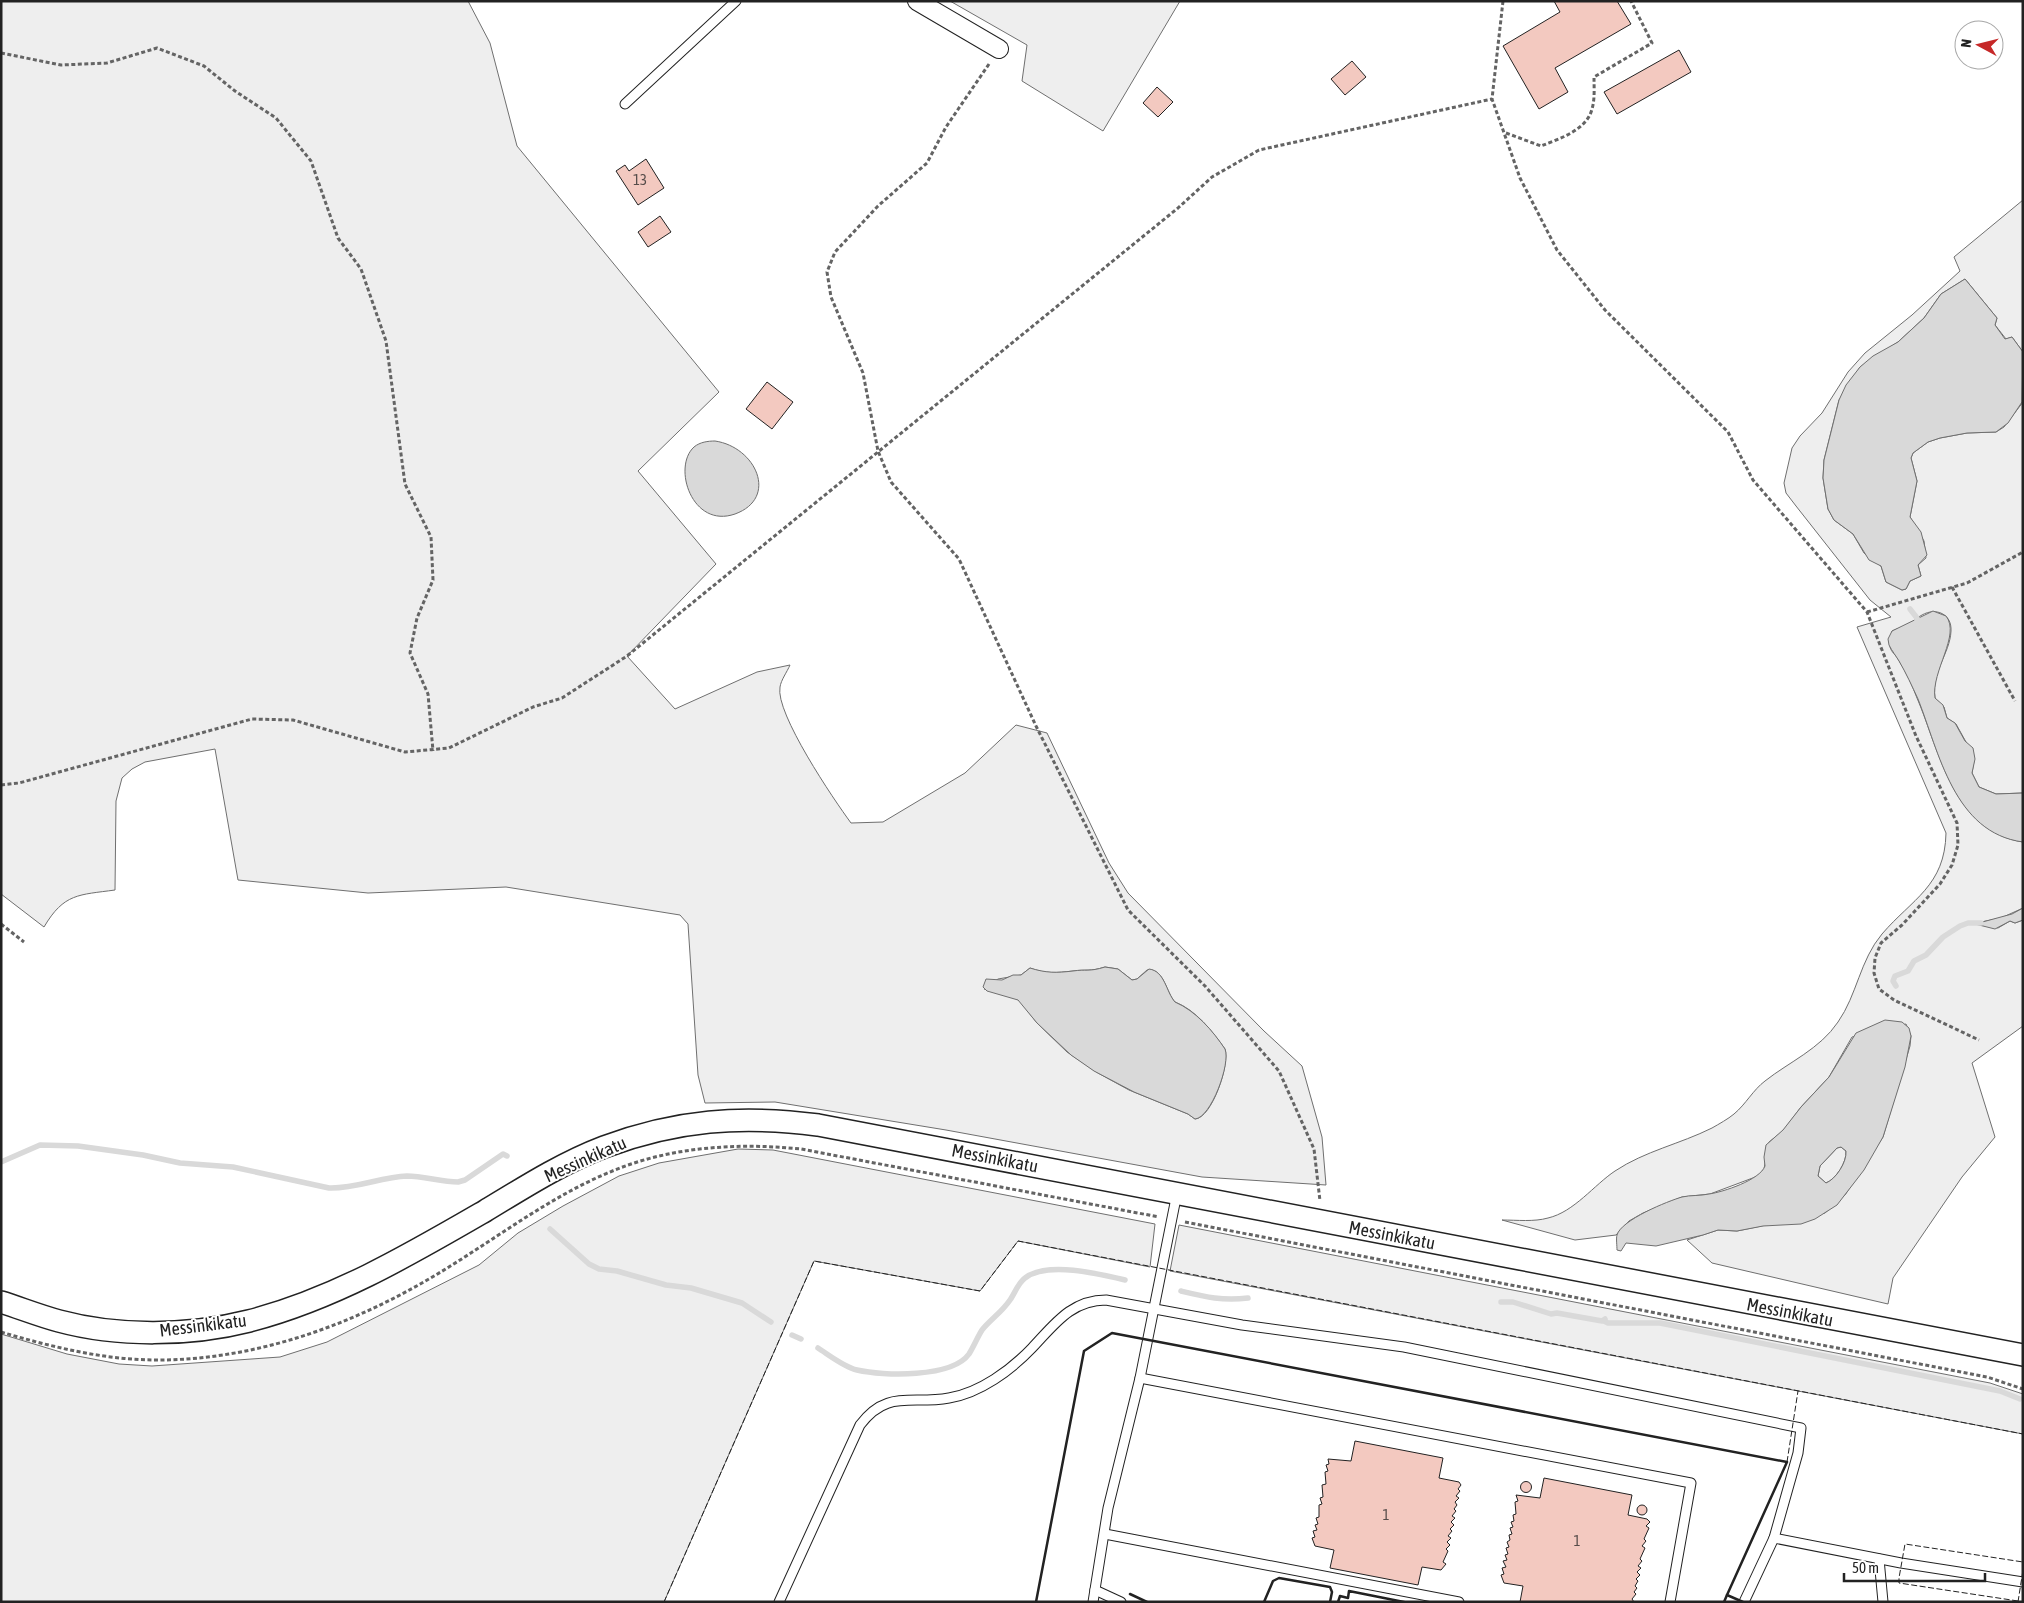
<svg xmlns="http://www.w3.org/2000/svg" width="2024" height="1603" font-family="'Asap Condensed',sans-serif">
<rect width="100%" height="100%" fill="#fff"/>
<!-- green -->
<g fill="#eee" stroke="#6f6f6f" fill-rule="evenodd">
<path d="M1 1H468L490 43 517 146 719 392 638 471 716 564 627 656 675 709 757 672 790 665C787 672 781 680 780 687 775 713 834 800 851 823L883 822 965 773 1016 725 1047 733 1109 863 1128 893 1264 1031 1302 1066 1322 1137 1326 1185 1202 1177 946 1130 775 1102 705 1103 698 1075 688 924 680 915 506 887 368 893 238 880 215 749 145 762 132 769 122 778 116 801 115 890C79 895 64 893 44 927L1 894ZM1105 967 1118 969 1132 980 1137 979 1147 970C1164 967 1166 993 1175 1002 1196 1010 1212 1031 1225 1049 1230 1064 1212 1118 1195 1119L1188 1114 1129 1090 1098 1073 1067 1052 1037 1023 1020 1001 1014 997 984 989 998 979 1021 975 1030 968C1046 974 1056 973 1073 971 1087 969 1089 972 1105 967Z"/>
<path d="M950 1H1180L1103 131 1022 81 1027 45Z"/>
<path d="M2023 200V352L2012 337 2006 339 1995 325 1997 318 1965 279 1941 294 1924 318 1898 342 1860 367 1839 400 1824 460 1823 478 1828 509 1834 520 1853 534 1864 553 1881 566 1886 582 1902 590 1906 589 1910 581 1921 576 1918 565 1926 558 1924 541 1910 517 1917 481 1911 458 1913 453 1928 442 1940 438 1967 433 1996 432 2004 427 2023 402V793L1996 794 1979 787 1972 773 1974 761 1966 742 1956 724 1947 718 1944 707 1935 698C1931 671 1950 654 1951 631 1952 614 1936 607 1922 615 1917 617 1914 622 1910 624 1904 628 1897 628 1892 631 1891 636 1890 642 1890 647 1891 652 1896 655 1898 659 1906 671 1912 685 1917 698 1940 752 1953 831 2023 842V908L2001 918 1976 923 1998 928 2010 921 2015 923 2023 920V1026L1972 1063 1995 1137 1962 1177 1893 1278 1888 1304 1712 1263 1687 1240 1718 1230 1737 1231 1825 1213 1845 1195 1883 1137 1910 1046 1911 1036 1906 1024 1852 1037 1829 1077 1801 1107 1783 1131 1769 1142 1764 1169 1758 1176 1710 1194 1682 1197 1643 1213 1629 1221 1616 1235 1575 1240 1502 1220C1517 1220 1534 1222 1548 1218 1574 1212 1594 1185 1615 1171 1645 1151 1680 1144 1712 1128 1719 1124 1728 1119 1734 1114 1746 1104 1753 1090 1765 1081 1789 1062 1820 1049 1838 1022 1857 995 1860 960 1882 934 1912 899 1945 886 1946 833L1857 627 1891 617 1870 600 1796 506 1786 493 1784 483 1792 448 1800 436 1822 413 1848 372 1865 353 1912 315 1960 271 1954 257Z"/>
<path d="M1841 1147 1846 1151C1847 1162 1836 1179 1826 1183L1818 1176 1820 1166 1837 1148Z"/>
<path d="M738 1149 773 1150 1155 1224 1150 1267 1018 1241 980 1291 814 1261 664 1602H1V1334L67 1354 119 1364 152 1366 280 1357 327 1342 479 1265 518 1233 563 1206 619 1176 659 1163Z"/>
<path d="M1179 1225 1990 1383 2023 1394V1434L1170 1271Z"/>
</g>
<!-- water -->
<g fill="#d9d9d9" stroke="#6f6f6f" fill-rule="evenodd">
<path d="M1965 279 1997 318 1995 325 2005 339 2012 337 2023 352 2022 402 2008 423 1996 432 1967 433 1940 438 1928 442 1913 453 1911 458 1917 481 1910 517 1921 532 1927 555 1918 565 1921 576 1910 581 1906 589 1902 590 1886 582 1881 566 1869 560 1853 534 1834 520 1828 509 1823 478 1824 460 1839 400 1846 385 1860 367 1873 356 1898 342 1924 318 1941 294Z"/>
<path d="M715 441C756 447 779 498 735 514 692 529 672 467 694 447 700 442 708 441 715 441Z"/>
<path d="M1933 611 1946 616C1961 635 1931 671 1935 698L1943 705 1947 718 1955 723 1965 741 1973 748 1975 759 1972 773 1979 787 1996 794 2023 793V842C1954 833 1939 752 1918 699 1912 686 1906 673 1899 661 1896 656 1892 651 1889 645L1888 639 1892 631Z"/>
<path d="M2023 908V920L2015 923 2010 921 1995 929 1975 924 2012 914Z"/>
<path d="M1105 967 1118 969 1132 980 1137 979 1149 969C1165 971 1166 992 1175 1002 1196 1011 1213 1031 1225 1049 1231 1063 1211 1118 1195 1119L1188 1114 1134 1092 1094 1071 1071 1055 1037 1023 1018 1000 987 991 983 987 986 979 1002 980 1013 975H1021L1030 968C1046 973 1056 973 1073 971 1086 969 1089 972 1105 967Z"/>
<path d="M1885 1020 1902 1022 1909 1028 1911 1036 1905 1067 1883 1137 1864 1170 1837 1205 1815 1219 1801 1224 1763 1226 1737 1231 1718 1230 1703 1235 1656 1246 1626 1243 1621 1251 1617 1250C1617 1246 1616 1238 1617 1235 1621 1220 1668 1201 1682 1197 1690 1195 1700 1196 1709 1194 1723 1192 1760 1180 1765 1166L1764 1157 1766 1145 1783 1130 1801 1107 1829 1077 1856 1033ZM1841 1147 1846 1151C1847 1162 1836 1179 1826 1183L1818 1176 1820 1166 1837 1148Z"/>
</g>
<g fill="none" stroke-linecap="round" stroke-linejoin="round">
<!-- stream -->
<g stroke="#d9d9d9" stroke-width="5.5">
<path d="M1910 609 1917 618V624"/>
<path d="M1896 986 1893 981 1895 976 1908 971 1914 961 1926 955 1943 937 1960 926 1968 923H1981"/>
<path d="M1 1162 40 1145 78 1146 143 1155 180 1163 233 1167 329 1188C355 1189 381 1177 407 1176 424 1176 441 1182 458 1182L465 1180 503 1154 507 1156"/>
<path d="M550 1229 589 1264 599 1269 617 1271 666 1285 691 1288 742 1303 771 1322"/>
<path d="M1181 1291C1206 1297 1222 1301 1248 1298"/>
<path d="M1501 1302H1513L1551 1314 1557 1313 1602 1321 1605 1319"/>
<path d="M1604 1321 1608 1323H1660L2000 1391 2020 1399"/>
<path d="M792 1335 801 1339"/>
<path d="M818 1348C829 1355 844 1367 857 1370 883 1376 952 1378 969 1354 974 1346 977 1338 982 1330 991 1319 1002 1312 1010 1300 1015 1293 1018 1283 1025 1278 1047 1261 1100 1274 1125 1280"/>
</g>
</g>
<!-- building -->
<g fill="#f3c9c0" stroke="#222">
<path d="M1554 1H1617L1631 24 1555 68 1568 92 1539 109 1503 46 1560 12Z"/>
<path d="M1679 50 1691 72 1617 114 1604 92Z"/>
<path d="M1352 61 1366 77 1345 95 1331 79Z"/>
<path d="M1157 87 1173 102 1158 117 1143 103Z"/>
<path d="M646 159 664 188 638 205 616 171 625 165 629 171Z"/>
<path d="M660 216 671 232 648 247 638 232Z"/>
<path d="M767 382 793 402 772 429 746 409Z"/>
<path d="M1355 1441 1443 1458 1439 1478 1459 1482 1461 1485 1458 1489 1460 1491 1456 1496 1459 1498 1455 1502 1457 1505 1454 1509 1456 1511 1452 1516 1455 1518 1451 1522 1454 1525 1450 1529 1452 1531 1448 1536 1451 1538 1447 1542 1450 1545 1446 1549 1448 1551 1443 1562 1446 1564 1441 1570 1422 1567 1418 1585 1330 1568 1334 1550 1315 1546 1312 1538 1315 1537 1313 1531 1317 1530 1315 1525 1318 1524 1316 1518 1319 1517V1505L1322 1504 1320 1498 1323 1497 1322 1485 1326 1484 1325 1472 1328 1471 1326 1465 1329 1464 1328 1459 1351 1461Z"/>
<path d="M1544 1478 1632 1495 1628 1515 1647 1519 1650 1522 1646 1526 1649 1528 1644 1539 1646 1541 1642 1546 1645 1548 1640 1559 1642 1561 1638 1566 1641 1568 1637 1572 1640 1575 1636 1579 1638 1581 1635 1586 1637 1588 1634 1592 1636 1594 1632 1599 1634 1602H1520L1523 1586 1504 1583 1501 1575 1504 1574 1502 1568 1506 1567 1503 1561 1507 1560 1505 1555 1508 1554 1506 1548 1509 1547 1507 1542 1510 1540 1509 1535 1512 1534 1510 1528 1513 1527 1511 1522 1514 1521 1513 1515 1516 1514 1515 1502 1518 1501 1516 1495 1540 1498Z"/>
<circle cx="1526" cy="1487" r="5.5"/>
<circle cx="1642" cy="1510" r="5"/>
</g>
<g fill="none" stroke-linecap="round" stroke-linejoin="round">
<defs>
<g id="service">
<path d="M625 104 736 1"/>
<path d="M1140 1378 1691 1483 1670 1602"/>
<path d="M1105 1534 1459 1602"/>
<path d="M1879 1559 1883 1602"/>
<path d="M1095 1590 1121 1602"/>
<path d="M779 1602 860 1425C887 1389 911 1405 949 1398 980 1393 1011 1370 1032 1348 1054 1325 1071 1300 1106 1300L1242 1325 1404 1347 1801 1428 1798 1453 1774 1538"/>
<path d="M1093 1602 1108 1508 1140 1378 1177 1193"/>
<path d="M1744 1602 1774 1538 1901 1563 2023 1582"/>
</g>
<path id="minor" d="M917 1 999 49"/>
<path id="tertiary" d="M1 1302C20 1308 40 1316 59 1321 118 1337 190 1336 249 1321 334 1299 409 1255 485 1211 523 1188 562 1163 604 1147 676 1120 741 1115 818 1125L2023 1355"/>
</defs>
<!-- service casing -->
<use href="#service" stroke="#222" stroke-width="11"/>
<!-- minor casing -->
<use href="#minor" stroke="#222" stroke-width="20"/>
<!-- tertiary casing -->
<use href="#tertiary" stroke="#222" stroke-width="24"/>
<!-- path -->
<g stroke="#646464" stroke-width="3" stroke-dasharray="4 2.5" stroke-linecap="butt">
<path d="M1503 1 1492 99 1520 178 1557 250 1605 310 1728 432 1753 480 1867 612 1916 736 1957 823 1958 845 1952 865 1940 884 1902 925 1881 943 1875 958 1874 973 1879 989 1894 1000 1979 1040"/>
<path d="M1 53 61 65 107 63 157 48 204 66 235 91 276 118 311 161 338 238 361 269 386 341 405 484 431 537 433 580 417 618 410 653 428 694 433 751"/>
<path d="M989 64 946 127 927 163 878 206 835 252 827 272 831 297 863 373 878 451 891 482 959 559 1036 726 1128 910 1205 986 1279 1071 1314 1149 1320 1201"/>
<path d="M1506 133 1541 146C1559 139 1587 130 1592 109 1595 99 1594 87 1594 77L1652 43 1631 1"/>
<path d="M1952 587 2015 701"/>
<path d="M1867 612 1967 583 2023 552"/>
<path d="M1 785 19 783 252 719 293 720 405 752 449 748 533 707 562 698 627 656 1178 208 1212 177 1259 150 1492 99"/>
<path d="M1 924 24 942"/>
<path d="M1185 1222 1987 1377 2023 1389"/>
<path d="M1 1332C52 1347 104 1360 157 1360 247 1360 335 1331 413 1288 483 1250 546 1196 620 1168 677 1146 742 1143 801 1149L1159 1217"/>
</g>
<!-- service -->
<use href="#service" stroke="#fff" stroke-width="9"/>
<!-- minor -->
<use href="#minor" stroke="#fff" stroke-width="18"/>
<!-- tertiary -->
<use href="#tertiary" stroke="#fff" stroke-width="21"/>
<!-- fence -->
<g stroke="#222" stroke-width="1" stroke-dasharray="6 2.5" stroke-linecap="butt">
<path d="M1787 1462 1798 1391"/>
<path d="M2018 1601 1899 1583V1578L1905 1544 2023 1562"/>
<path d="M664 1602 814 1261 980 1291 1018 1241 2023 1434"/>
<path d="M2018 1602 2023 1570"/>
</g>
<!-- wall -->
<g stroke="#222" stroke-width="2.5">
<path d="M1130 1594 1147 1602"/>
<path d="M1036 1602 1084 1351 1112 1333 1787 1462 1727 1595 1743 1602"/>
<path d="M1264 1602 1273 1581 1279 1578 1330 1587 1332 1592 1330 1602"/>
<path d="M1338 1602 1340 1596 1348 1598 1349 1591 1404 1602"/>
<path d="M1724 1602 1727 1595"/>
</g>
</g>
<g text-anchor="middle" dominant-baseline="central" stroke-width="4" stroke-linejoin="round" paint-order="stroke">
<!-- number labels -->
<g font-size="15" fill="#564c4a">
<text x="640" y="179">13</text>
<text x="1386" y="1514">1</text>
<text x="1577" y="1540">1</text>
</g>
<!-- street labels -->
<g font-size="18" fill="#222" stroke="#fff">
<text transform="translate(995 1158) rotate(11)">Messinkikatu</text>
<text transform="translate(585 1159) rotate(-24)">Messinkikatu</text>
<text transform="translate(1392 1235) rotate(11)">Messinkikatu</text>
<text transform="translate(1790 1312) rotate(11)">Messinkikatu</text>
<text transform="translate(203 1325) rotate(-7)">Messinkikatu</text>
</g>
</g>
<!-- border -->
<rect width="2024" height="1603" fill="none" stroke="#222222" stroke-width="5"/>
<!-- north arrow -->
<g transform="translate(1979 45) rotate(277)"><circle r="24" fill="#ffffff" stroke="#a7a7a7"/>
<path d="M0-4L9 19L0 12L-9 19Z" fill="#c62828"/>
<text y="-8" font-size="14" font-weight="bold" text-anchor="middle" fill="#222222">N</text>
</g>
<!-- scale -->
<path d="M1844 1573v8h141v-8" fill="none" stroke="#222222" stroke-width="2.5"/>
<text x="1852" y="1573" font-size="15" fill="#222222" stroke="#ffffff" stroke-width="4" paint-order="stroke">50 m</text>
</svg>
